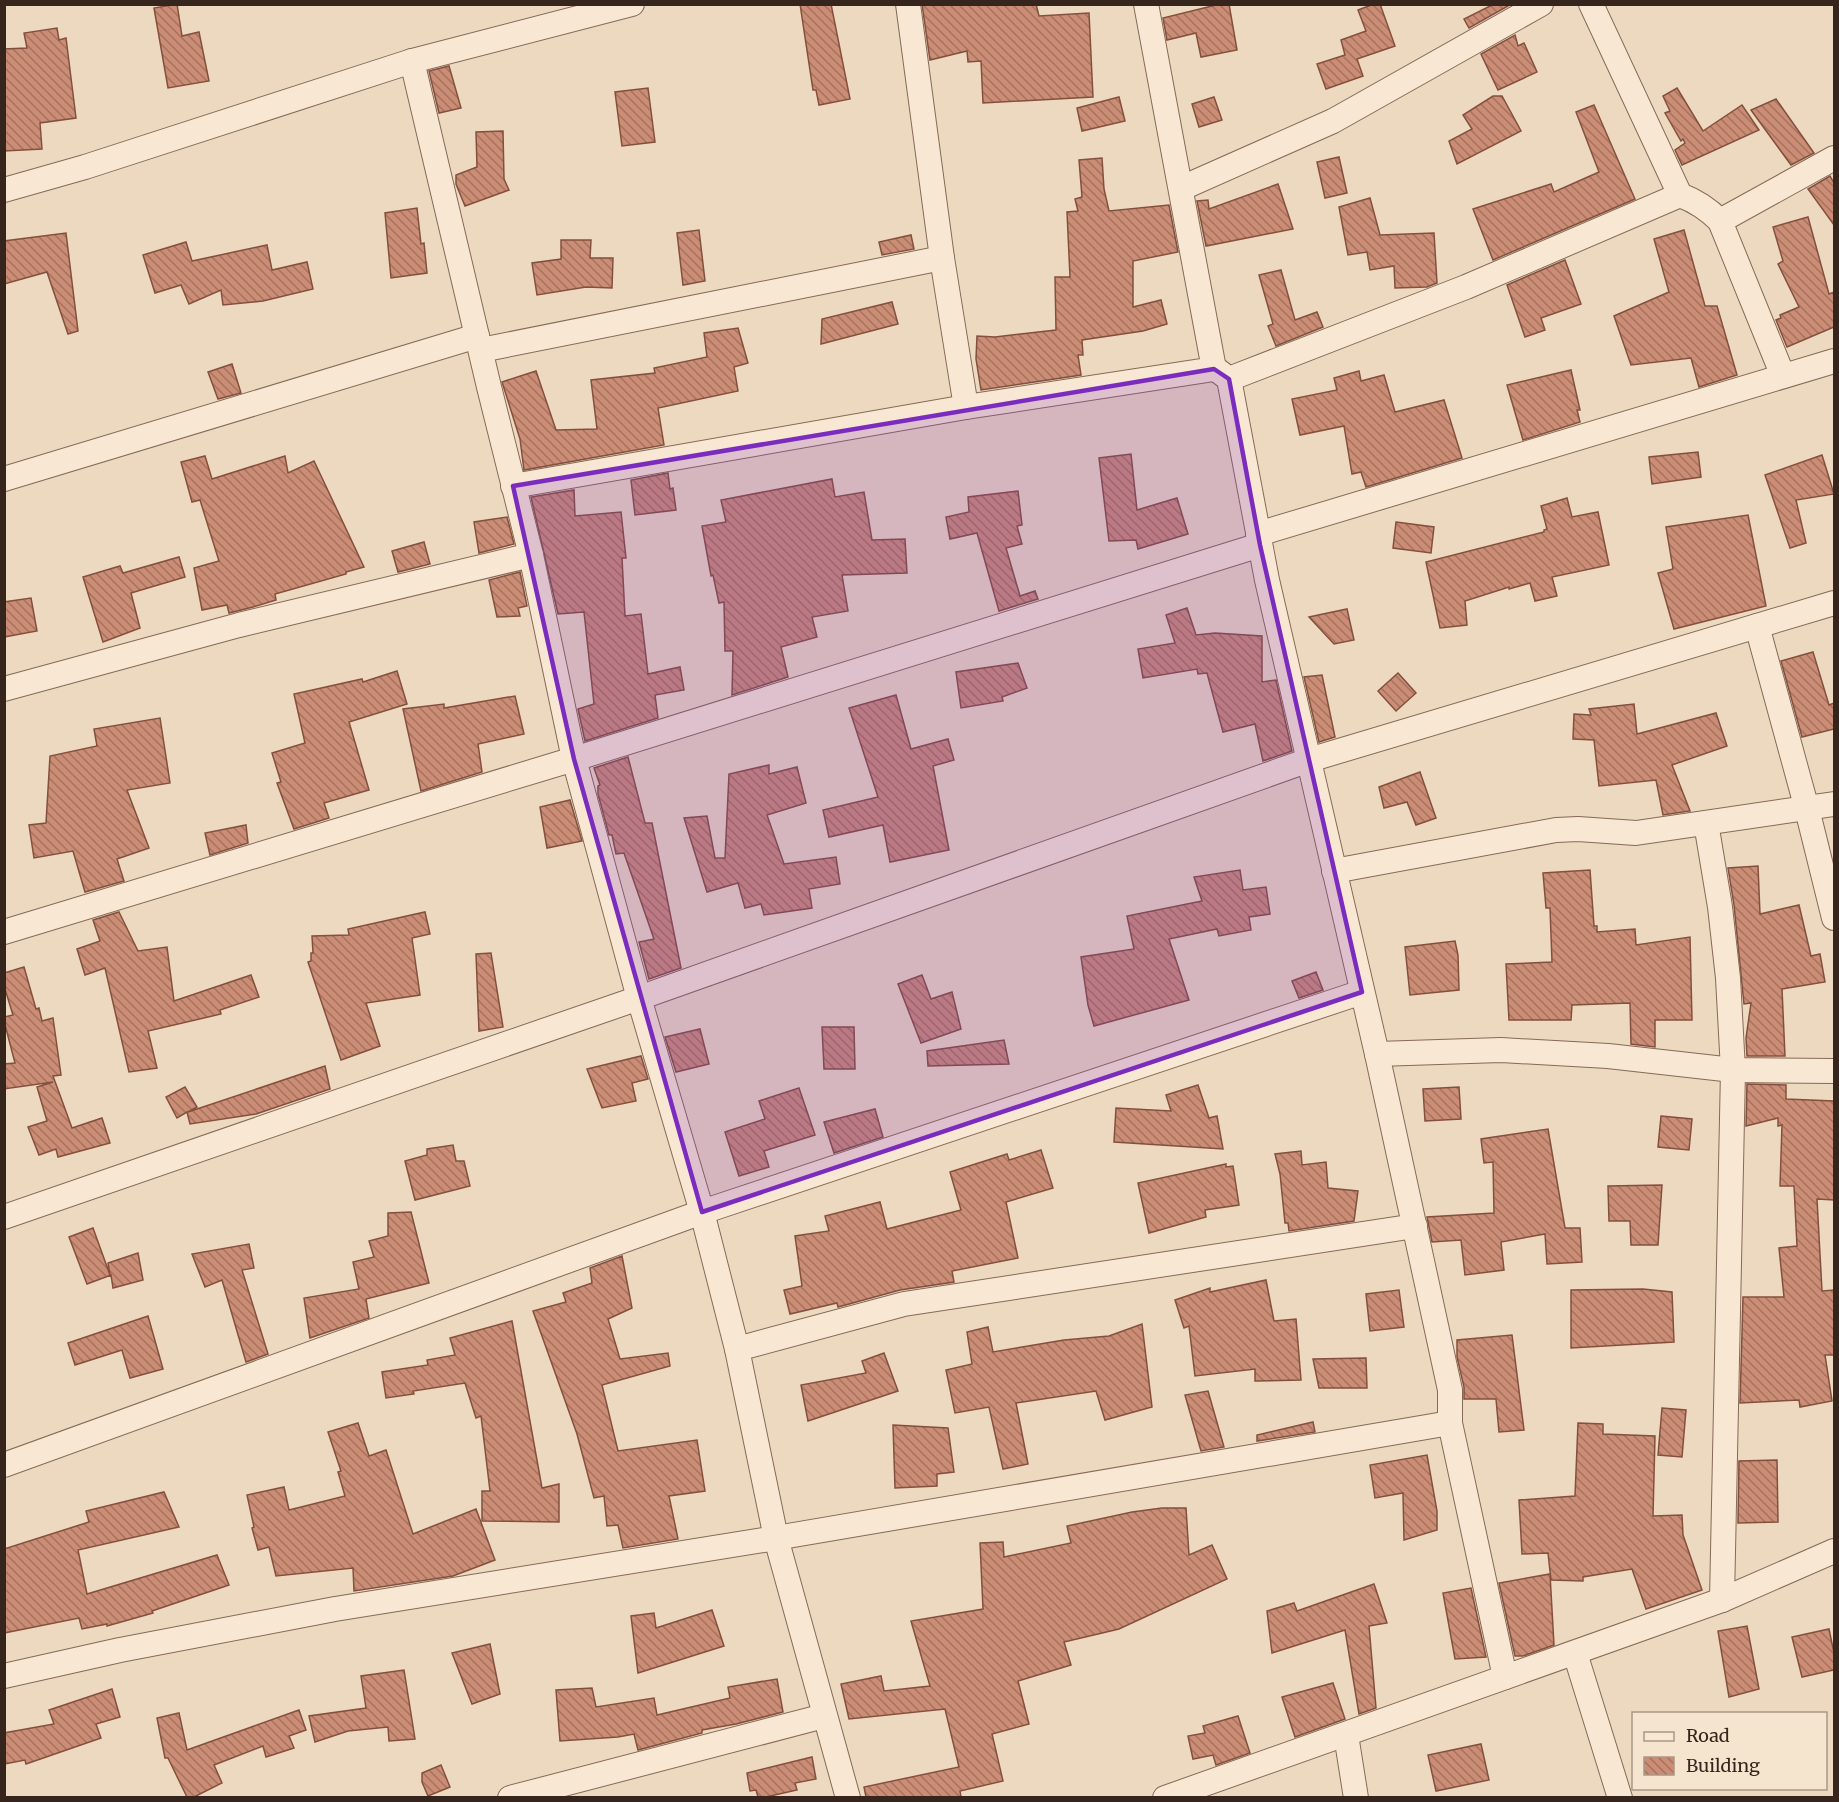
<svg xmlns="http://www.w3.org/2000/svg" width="1839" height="1802" font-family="Merriweather,serif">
<defs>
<pattern id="building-back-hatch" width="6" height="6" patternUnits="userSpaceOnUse" patternTransform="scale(1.5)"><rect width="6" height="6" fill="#cb8d75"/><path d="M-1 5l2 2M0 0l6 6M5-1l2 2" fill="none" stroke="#a6735f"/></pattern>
</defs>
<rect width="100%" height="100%" fill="#edd9bf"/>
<!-- building -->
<g fill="url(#building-back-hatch)" stroke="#84503e" stroke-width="1.5">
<path d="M177 4 182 36 199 32 209 81 168 88 154 8Z"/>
<path d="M800 4H831L850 99 819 105 816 90H813Z"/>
<path d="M922 4H1036L1039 16 1089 13 1093 97 983 103 981 61 968 62 967 51 930 60Z"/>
<path d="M1220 4H1229L1237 50 1201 57 1196 33 1167 40 1163 18Z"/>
<path d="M1374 4H1380L1395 46 1357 59 1363 76 1326 89 1317 64 1345 55 1341 40 1366 31 1358 10Z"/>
<path d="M1494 4H1507L1508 6 1469 28 1464 19Z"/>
<path d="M57 28 59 40 66 38 76 118 40 123 42 149 4 151V49L27 48 24 33Z"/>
<path d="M1515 35 1518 46 1524 43 1537 72 1498 90 1481 54Z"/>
<path d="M449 66 461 108 439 113 429 71Z"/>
<path d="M648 88 655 142 622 146 615 92Z"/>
<path d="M1677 88 1703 131 1742 105 1759 130 1682 165 1675 150 1685 143 1683 139 1681 141 1665 113 1670 111 1663 96Z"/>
<path d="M1493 96H1502L1521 131 1457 164 1449 141 1472 129 1463 115Z"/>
<path d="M1119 97 1125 121 1082 131 1077 108Z"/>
<path d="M1214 97 1222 120 1199 127 1192 104Z"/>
<path d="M1776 99 1814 153 1791 165 1751 110Z"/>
<path d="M1594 105 1635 199 1493 260 1473 209 1551 184 1554 192 1599 172 1576 112Z"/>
<path d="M503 131 504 179 509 190 465 206 456 184V175L477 167 476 132Z"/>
<path d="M1339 157 1347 193 1325 198 1317 162Z"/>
<path d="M1102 158 1104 189 1109 211 1169 205 1178 252 1133 261V307L1161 300 1167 324 1143 331 1082 340 1083 355H1078L1081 375 981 390 976 359 977 336 995 337 1056 330 1055 277H1070L1067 212 1078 211 1075 199 1082 197 1079 160Z"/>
<path d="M1830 176 1834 183V225L1808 189Z"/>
<path d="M1278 184 1293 229 1206 246 1197 201 1208 200 1209 209Z"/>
<path d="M1370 198 1380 235 1434 233 1437 283 1427 287 1395 288 1394 266 1370 270 1367 252 1348 255 1339 207Z"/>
<path d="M417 208 421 244 424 243 427 273 391 278 385 213Z"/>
<path d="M1808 217 1829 294 1834 292V327L1787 347 1776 320 1781 318 1780 315 1799 307 1778 264 1783 261 1773 227Z"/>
<path d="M699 230 705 281 683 285 677 233Z"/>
<path d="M1684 230 1705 306H1717L1737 375 1699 387 1691 358 1631 365 1614 316 1669 292 1654 239Z"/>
<path d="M66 233 78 331 68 334 47 272 4 284V241Z"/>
<path d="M911 235 914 249 882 255 879 242Z"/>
<path d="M561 240H591L590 258H613L612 288 586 287 537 295 532 263 561 259Z"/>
<path d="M186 242 192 261 267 245 272 270 307 262 313 289 263 301 223 305 221 290 189 304 181 285 155 293 143 255Z"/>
<path d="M1565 260 1581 304 1541 318 1545 330 1525 337 1507 285Z"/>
<path d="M1281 270 1295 320 1317 312 1323 327 1276 346 1268 326 1273 324 1259 275Z"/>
<path d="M892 302 898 324 821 344 822 319Z"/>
<path d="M738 328 748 363 734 367 738 391 658 408 664 445 524 470 520 439 502 382 536 371 556 430 597 429 591 380 655 373 654 368 707 357 704 333Z"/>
<path d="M232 364 241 393 218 399 208 372Z"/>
<path d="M1571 370 1580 410H1577L1580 422 1523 440 1507 385Z"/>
<path d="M1359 371 1361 381 1384 375 1395 412 1444 400 1462 458 1366 487 1361 472 1352 474 1344 426 1300 435 1292 399 1337 390 1334 378Z"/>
<path d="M1698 452 1701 477 1652 484 1649 457Z"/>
<path d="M1131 454 1137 510 1177 498 1188 534 1138 549 1136 540 1109 541 1099 458Z"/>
<path d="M1822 455 1834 494 1796 500 1806 543 1790 548 1765 475Z"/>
<path d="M205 456 212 479 285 456 288 473 314 461 364 567 346 572V574L275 594 276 600 253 607 229 613 227 605 202 610 194 568 219 561 200 500 192 502 181 462Z"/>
<path d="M668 473 670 489 673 488 676 510 635 515 631 480Z"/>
<path d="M832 479 835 497 864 492 872 540 905 539 907 573 842 575 848 611 812 617 817 637 781 647 788 677 732 695 733 651H725L724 602 719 603 713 575 711 576 702 526 726 522 721 500Z"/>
<path d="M574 490 575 516 621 512 626 558H622L625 616 641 614 648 674 680 667 684 690 655 695 658 718 585 741 578 709 594 704 584 612 558 614 531 497Z"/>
<path d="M1018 491 1022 525 1017 526 1022 544 1006 548 1020 596 1035 591 1038 599 999 611 977 533 950 539 946 517 969 512 968 497Z"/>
<path d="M1567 498 1572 517 1598 512 1609 565 1552 577 1557 596 1535 601 1530 583 1509 589V587L1465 601 1467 625 1440 628 1426 562 1544 532V530L1547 529 1541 506Z"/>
<path d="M1748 515 1766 606 1674 629 1658 573 1673 569 1666 527Z"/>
<path d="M507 517 514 544 479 553 474 522Z"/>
<path d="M1396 522 1434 527 1431 553 1393 548Z"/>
<path d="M424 542 430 564 398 572 392 551Z"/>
<path d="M179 557 185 577 131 593 140 628 103 642 83 577 120 566 123 573Z"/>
<path d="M520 572 527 606 518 608 520 616 497 617 489 580Z"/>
<path d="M31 598 37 631 4 637V602Z"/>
<path d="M1187 608 1196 635 1215 633 1262 636V682L1276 680 1292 751 1263 761 1255 724 1223 732 1207 673 1198 674 1197 669 1143 678 1138 649 1175 643 1166 615Z"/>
<path d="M1347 609 1354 640 1334 644 1309 617Z"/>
<path d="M1813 652 1829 705 1834 703V729L1802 737 1781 661Z"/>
<path d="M1018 663 1027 688 1002 697 1003 701 961 708 956 672Z"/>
<path d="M397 671 407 704 349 722 369 790 324 803 329 818 294 829 277 783 281 782 272 753 305 743 294 694 362 679 363 682Z"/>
<path d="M1398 673 1416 693 1396 711 1378 691Z"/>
<path d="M1322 675 1335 737 1319 742 1304 677Z"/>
<path d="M896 695 911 749 948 739 954 760 933 766 949 850 890 862 883 825 829 837 823 810 878 797 849 708Z"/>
<path d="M515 696 524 734 478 744 482 772 421 791 403 709 444 704V708Z"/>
<path d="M1634 704 1637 734 1716 713 1727 746 1672 765 1690 811 1663 815 1656 780 1599 786 1594 740 1573 739 1574 714 1591 715 1589 709Z"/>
<path d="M160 718 170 783 127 790 149 848 117 859 124 881 85 892 73 851 34 858 29 825 46 823 50 756 97 746 94 729Z"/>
<path d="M628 757 645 823H652L681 968 649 979 639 942 654 939 624 853 616 854 612 835H609L598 794V786L600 785 594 768Z"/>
<path d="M769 765V774L797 767 806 803 767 815 784 864 836 857 840 884 809 889 812 908 764 915 761 904 745 908 738 883 707 892 684 818 707 816 715 858H725L729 774Z"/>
<path d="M1420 772 1436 818 1416 825 1407 802 1384 808 1379 787Z"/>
<path d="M570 800 582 841 547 848 540 807Z"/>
<path d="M246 825 248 843 210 855 205 833Z"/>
<path d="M1758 866 1760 914 1799 905 1811 956 1820 954 1825 982 1782 989 1785 1056H1747L1746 1038 1751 1003 1744 1004 1734 905 1728 868Z"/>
<path d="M1240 870 1243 890 1266 887 1270 914 1249 917 1251 930 1219 936 1217 929 1169 939 1189 1000 1094 1026 1088 1005 1081 957 1134 949 1127 916 1202 901 1194 877Z"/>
<path d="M1590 870 1594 926H1597V932L1635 929 1636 945 1690 937 1692 1020H1655V1047L1631 1044 1630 1003 1572 1005 1571 1020H1509L1506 964 1552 962 1550 908H1546L1543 873Z"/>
<path d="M119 912 138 951 167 947 174 1001 251 975 259 997 220 1010 221 1014 148 1031 157 1068 129 1072 105 968 85 975 77 949 100 941 93 920Z"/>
<path d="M425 912 430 934 412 938 420 995 366 1003 380 1046 341 1060 308 962 311 961V953H313L312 936 349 935 348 929Z"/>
<path d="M1455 941 1458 955 1459 990 1410 995 1405 947Z"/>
<path d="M491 953 503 1027 479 1031 476 954Z"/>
<path d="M24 967 36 1009 39 1008 42 1021 53 1018 61 1075 53 1076 72 1128 102 1118 110 1143 58 1157 56 1149 39 1155 28 1127 47 1121 37 1087 53 1082 4 1089V1064L15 1063 4 1021V1017L13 1015 4 986V973Z"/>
<path d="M1316 972 1323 990 1299 998 1292 981Z"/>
<path d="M922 975 931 999 952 992 961 1029 921 1043 898 984Z"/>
<path d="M822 1027H854L855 1069H824Z"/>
<path d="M700 1029 709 1064 676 1072 665 1037Z"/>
<path d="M1004 1040 1009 1064 928 1066 927 1051Z"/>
<path d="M641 1056 648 1079 632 1083 636 1101 602 1108 587 1069Z"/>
<path d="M325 1066 330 1089 256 1114 190 1124 187 1112 177 1118 166 1097 185 1087 197 1107 188 1112Z"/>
<path d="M1747 1084 1786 1085V1099L1834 1101V1200L1817 1199 1822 1291 1834 1290V1355H1825L1832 1401 1800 1407 1799 1400 1740 1403 1743 1297H1784L1779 1248 1797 1246 1794 1186H1780L1782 1125 1778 1126V1118L1746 1126Z"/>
<path d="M1198 1085 1209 1118 1217 1116 1223 1149 1114 1142 1116 1108 1171 1111 1166 1095Z"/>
<path d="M1459 1087 1461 1119 1425 1121 1423 1089Z"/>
<path d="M799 1088 815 1135 764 1151 769 1167 739 1176 725 1132 765 1119 759 1101Z"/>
<path d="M875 1109 883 1137 834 1153 824 1122Z"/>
<path d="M1661 1116 1692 1119 1689 1150 1658 1147Z"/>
<path d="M1548 1129 1565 1228H1580L1582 1262 1547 1264 1545 1234 1501 1242 1504 1270 1465 1275 1461 1240 1432 1242 1427 1217 1494 1213 1493 1162 1484 1163 1481 1139Z"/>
<path d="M453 1145 456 1161H464L470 1186 415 1200 405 1161 427 1155V1149Z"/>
<path d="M1041 1150 1053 1188 1006 1202 1018 1258 952 1271 954 1282 900 1290 838 1307 837 1303 790 1314 784 1290 802 1286 795 1236 829 1231 825 1216 880 1202 887 1229 961 1210 950 1172 1007 1154 1009 1160Z"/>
<path d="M1301 1151 1302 1165 1326 1162 1328 1188 1358 1191 1354 1221 1289 1231 1288 1223H1285L1280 1174 1275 1154Z"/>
<path d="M1226 1164V1167L1233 1166 1239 1205 1205 1210 1206 1217 1149 1233 1138 1183Z"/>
<path d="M1662 1185 1658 1245H1631L1630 1221H1609L1608 1186Z"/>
<path d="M411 1212 429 1283 366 1299 369 1318 310 1338 304 1298 359 1289 353 1262 374 1257 369 1241 388 1236V1213Z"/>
<path d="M93 1228 110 1275 108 1263 138 1253 143 1280 113 1288 111 1275 87 1284 69 1237Z"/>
<path d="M249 1244 254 1268 242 1270 268 1354 246 1362 222 1280 205 1287 192 1254Z"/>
<path d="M622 1256 632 1308 608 1319 620 1359 668 1353 670 1366 602 1385 618 1451 697 1440 705 1491 669 1496 678 1539 623 1548 618 1525 607 1526 604 1496 594 1498 577 1434 533 1311 566 1302 563 1293 592 1283 590 1268Z"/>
<path d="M1266 1280 1274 1321 1296 1319 1301 1380 1255 1381V1369L1195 1376 1189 1326 1184 1328 1175 1300 1210 1288V1292Z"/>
<path d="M1643 1289 1672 1292 1674 1342 1571 1348V1290Z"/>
<path d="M1399 1290 1404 1327 1370 1331 1366 1294Z"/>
<path d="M148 1316 163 1369 130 1378 122 1350 75 1365 68 1343Z"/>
<path d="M512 1321 542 1488 559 1484V1522L482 1521V1491H490L481 1416 476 1418 465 1383 413 1391 414 1394 386 1398 382 1372 428 1365 427 1360 455 1355 450 1338Z"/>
<path d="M1142 1324 1152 1407 1105 1420 1096 1391 1016 1403 1028 1464 1003 1469 989 1407 955 1413 946 1370 972 1364 967 1332 988 1327 993 1352 1064 1340 1109 1336Z"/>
<path d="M1512 1335 1524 1430 1499 1432 1496 1399H1464V1387L1457 1357V1340Z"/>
<path d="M884 1353 898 1391 808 1421 801 1385 866 1373 862 1361Z"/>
<path d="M1366 1358 1367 1388H1319L1313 1359Z"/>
<path d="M1208 1391 1224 1447 1201 1451 1185 1395Z"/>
<path d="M1662 1408 1686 1410 1682 1457 1658 1455Z"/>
<path d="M1313 1422 1315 1432 1257 1441V1435Z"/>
<path d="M358 1423 369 1456 386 1450 413 1534 476 1509 495 1560 453 1576 354 1591 353 1568 276 1576 269 1547 258 1550 252 1528 254 1527 247 1495 284 1487 289 1510 345 1496 338 1472 341 1471 328 1432Z"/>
<path d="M1578 1423 1603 1424V1434L1655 1436 1653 1516 1682 1515 1683 1535 1702 1590 1646 1609 1632 1569 1583 1577V1581L1551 1580 1548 1553 1522 1554 1519 1500 1575 1496Z"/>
<path d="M893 1425 948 1428 954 1472 937 1474V1486L895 1488Z"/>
<path d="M1427 1455 1437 1511V1530L1404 1540 1403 1493 1375 1498 1370 1465Z"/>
<path d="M1777 1460 1778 1522 1738 1523 1739 1461Z"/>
<path d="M164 1492 179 1527 78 1550 87 1594 217 1555 229 1585 152 1611 153 1613 107 1626V1624L82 1629 79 1618 4 1633V1549L89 1522 86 1511Z"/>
<path d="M1162 1508H1186L1189 1555 1212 1545 1227 1579 1119 1629 1064 1642 1071 1665 1018 1681 1029 1724 992 1734 1003 1781 960 1791 961 1797H866L864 1787 959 1767 945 1709 849 1719 841 1684 881 1676 884 1691 930 1686 911 1621 983 1609 980 1543 1003 1542 1004 1557 1071 1543 1067 1526 1132 1512Z"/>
<path d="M1550 1574 1554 1645 1523 1656H1515L1499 1583Z"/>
<path d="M1374 1584 1387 1623 1369 1626 1376 1708 1359 1714 1345 1630 1272 1653 1267 1611 1294 1603 1297 1611Z"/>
<path d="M1471 1588 1486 1657 1455 1659 1443 1593Z"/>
<path d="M712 1610 724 1646 638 1673 631 1616 654 1613 656 1628Z"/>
<path d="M1747 1626 1759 1689 1729 1697 1718 1631Z"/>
<path d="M1829 1629 1834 1653V1670L1802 1677 1792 1637Z"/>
<path d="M490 1644 500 1694 472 1704 452 1653Z"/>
<path d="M404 1670 415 1739 389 1741 388 1727 348 1731 315 1742 309 1716 366 1708 361 1676Z"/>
<path d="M777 1679 783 1712 736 1724 702 1730V1733L638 1750 634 1734 618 1737 560 1741 556 1690 592 1688 596 1707 654 1698 657 1715 730 1698 728 1687Z"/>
<path d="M1333 1683 1345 1719 1295 1737 1282 1697Z"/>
<path d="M112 1689 120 1717 96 1724 101 1738 26 1764 25 1760 4 1764V1733L54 1724 49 1710Z"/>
<path d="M299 1710 306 1730 289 1736 294 1748 266 1757 263 1746 214 1765 222 1783 194 1797H187L168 1758H165L157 1718 179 1713 187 1750Z"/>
<path d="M1238 1716 1250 1753 1216 1765 1213 1755 1193 1759 1188 1736 1205 1733 1203 1726Z"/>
<path d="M1481 1744 1489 1780 1436 1791 1428 1755Z"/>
<path d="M812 1757 816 1779 795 1783 797 1790 766 1797H758L756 1790 750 1791 747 1773Z"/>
<path d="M441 1765 450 1787 428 1796 422 1782V1773Z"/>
</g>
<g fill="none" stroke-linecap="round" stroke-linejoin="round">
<defs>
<g id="minor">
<path d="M908 4 942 258 966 407"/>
<path d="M1591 4 1680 195C1696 201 1707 208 1720 221L1783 376"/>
<path d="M412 61 489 387 531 555 574 759 639 998 702 1212 737 1349 776 1538 848 1798"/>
<path d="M1182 188 1333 121 1541 4"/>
<path d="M4 190 85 167 412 61 632 4"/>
<path d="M1720 221 1834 158"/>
<path d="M481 350 942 258"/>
<path d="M1217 370 1229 379 1466 287 1680 195"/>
<path d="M1229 379 1267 580 1377 1054 1450 1390V1423L1505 1677"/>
<path d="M4 479 477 336"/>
<path d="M513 486 966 407 1214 369 1146 4"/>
<path d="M1258 534 1834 361"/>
<path d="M1757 626 1807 809 1834 918"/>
<path d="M4 689 239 625 531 555"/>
<path d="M1706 823 1720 907 1728 978 1733 1070 1722 1600"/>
<path d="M1334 871 1556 830 1578 829 1636 833 1834 804"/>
<path d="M4 932 574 759 1260 545"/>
<path d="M1377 1054 1501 1050 1608 1056 1733 1070 1834 1071"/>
<path d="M4 1217 639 998 1309 760 1834 603"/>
<path d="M737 1349 904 1304 1415 1226"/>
<path d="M4 1465 702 1212 1362 992"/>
<path d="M1575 1653 1620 1798"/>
<path d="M4 1676 120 1650 335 1609 776 1538 1450 1423"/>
<path d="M1346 1735 1356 1798"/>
<path d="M510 1798 824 1716"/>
<path d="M1165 1798 1722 1600 1834 1551"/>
</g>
</defs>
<!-- minor casing -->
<use href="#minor" stroke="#856a58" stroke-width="26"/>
<!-- minor -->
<use href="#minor" stroke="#f8e7d2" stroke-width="24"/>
</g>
<!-- marked area -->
<path fill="#7b2cbf" fill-opacity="0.2" stroke="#7b2cbf" stroke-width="4.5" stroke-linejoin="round" d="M1214 369 1229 379 1260 545 1362 992 702 1212 574 759 513 486Z"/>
<!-- border -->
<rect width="1839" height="1802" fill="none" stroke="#35251c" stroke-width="12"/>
<!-- legend -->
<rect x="1632" y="1712" width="195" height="78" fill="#f5e4ce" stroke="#a89887" stroke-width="1.5"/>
<rect x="1644" y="1732" width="30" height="9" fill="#f8e7d2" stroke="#a89887" stroke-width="1.5"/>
<text x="1686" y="1742" font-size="18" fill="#35251c">Road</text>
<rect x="1644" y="1757" width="30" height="18" fill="url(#building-back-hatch)" stroke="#a89887" stroke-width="1.5"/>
<text x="1686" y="1772" font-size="18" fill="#35251c">Building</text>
</svg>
